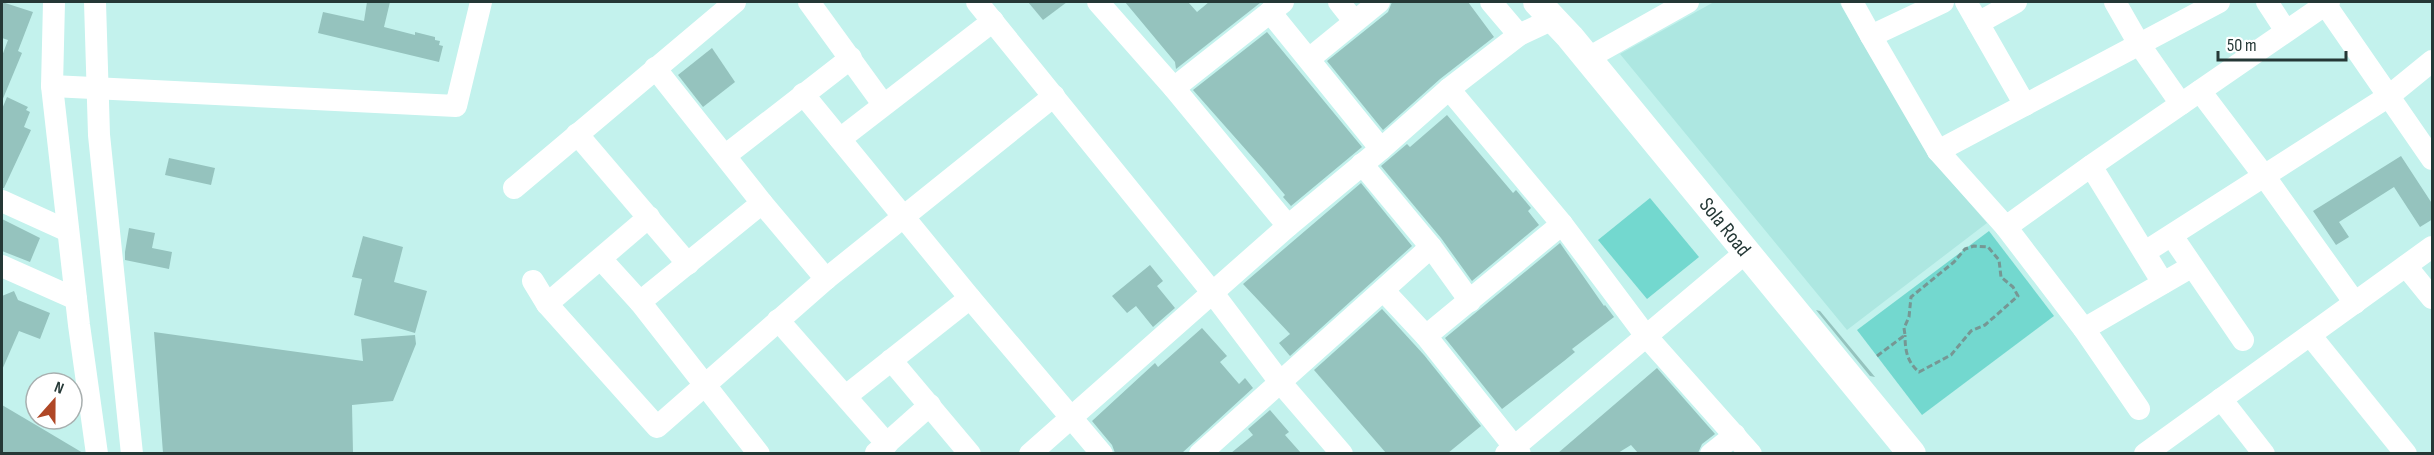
<svg xmlns="http://www.w3.org/2000/svg" width="2434" height="455" font-family="'Sofia Sans Condensed',sans-serif">
<rect width="100%" height="100%" fill="#c3f2ed"/>
<!-- built -->
<path fill="#ade7e1" d="M1714 2H1839L1929 156 1987 223 1847 330 1620 54Z"/>
<!-- green -->
<g fill="#73d8cf">
<path d="M1650 198 1699 257 1647 299 1598 240Z"/>
<path d="M1989 231 2054 316 1922 415 1857 330Z"/>
</g>
<!-- building -->
<g fill="#95c3be">
<path d="M2 2 33 12 18 51 22 53 2 101V56L8 40 2 38Z"/>
<path d="M367 2H390L384 27 415 35V32L435 37V40L440 41 439 45 443 46 439 62 318 33 323 12 364 21Z"/>
<path d="M1028 2H1067L1043 20Z"/>
<path d="M1125 2H1188L1197 12 1209 2 1260 3 1176 69 1175 62Z"/>
<path d="M1392 2H1468L1494 37 1440 79 1383 130 1327 61 1388 12Z"/>
<path d="M1267 32 1362 147 1291 206 1283 197 1285 195 1263 169 1193 90Z"/>
<path d="M712 48 735 82 703 107 678 75Z"/>
<path d="M7 97 28 107 26 110 30 112 24 127 31 130 4 188H2V109Z"/>
<path d="M1447 115 1513 193 1516 190 1531 208 1528 211 1539 225 1472 281 1441 238 1381 166 1407 144 1410 147Z"/>
<path d="M2401 156 2433 205V219L2420 227 2394 187 2339 222 2349 237 2336 245 2313 211Z"/>
<path d="M169 158 215 168 211 185 165 175Z"/>
<path d="M1361 183 1412 246 1290 356 1279 343 1290 334 1243 284Z"/>
<path d="M2 219 40 238 30 262 2 251Z"/>
<path d="M129 228 155 233 152 248 172 252 169 269 125 260V252Z"/>
<path d="M363 236 403 247 394 282 427 291 415 333 354 315 362 279 352 277Z"/>
<path d="M1560 243 1604 306 1605 305 1614 317 1572 349 1575 352 1564 361 1502 409 1445 338Z"/>
<path d="M1150 265 1163 281 1157 286 1175 308 1153 327 1136 306 1127 313 1112 296Z"/>
<path d="M14 291 18 300 50 313 40 339 19 331 2 370V296Z"/>
<path d="M1382 309 1424 355 1481 426 1448 453H1386L1314 370Z"/>
<path d="M1816 310 1820 311 1875 377 1870 376Z"/>
<path d="M1202 328 1227 356 1220 362 1239 384 1245 378 1253 388 1182 453H1115L1112 445 1092 421 1155 363 1158 367Z"/>
<path d="M154 332 363 361 361 339 415 335 416 344 393 401 352 405 353 453H163Z"/>
<path d="M1657 368 1715 434 1702 444 1698 453H1638L1631 445 1618 453H1558Z"/>
<path d="M2 405 41 428 83 453H2Z"/>
<path d="M1270 410 1289 432 1285 435 1301 453H1231L1253 435 1248 429Z"/>
</g>
<g fill="none" stroke-linecap="round" stroke-linejoin="round">
<!-- path -->
<path stroke="#769794" stroke-width="3" stroke-dasharray="6 3" stroke-linecap="butt" d="M1877 356 1905 335 1904 328 1909 317 1911 297 1954 262 1965 249 1974 246 1988 247 1999 260 2001 277 2013 287 2018 296 1985 325 1971 331 1951 355 1919 372C1907 362 1905 350 1905 335"/>
<!-- minor -->
<g stroke="#fff" stroke-width="22">
<path d="M54 2 52 86 79 325 97 454"/>
<path d="M95 2 99 135 132 454"/>
<path d="M809 2 883 104"/>
<path d="M977 2 1212 292 1280 382 1342 454"/>
<path d="M1098 2 1174 88 1288 226"/>
<path d="M1339 2 1354 21"/>
<path d="M1491 2 1519 35"/>
<path d="M1852 2 1871 36 1943 2"/>
<path d="M1966 2 2025 105"/>
<path d="M2115 2 2139 44 2181 104"/>
<path d="M2219 2 1938 151 2006 227 2091 166 2329 2"/>
<path d="M2267 2 2286 31"/>
<path d="M2325 4 2432 159"/>
<path d="M1270 12 1381 149"/>
<path d="M1978 23 2016 2"/>
<path d="M1871 36 1938 151"/>
<path d="M1588 58 1688 2"/>
<path d="M1309 59 1379 2"/>
<path d="M655 68 762 203 826 279"/>
<path d="M52 86 456 106 481 2"/>
<path d="M1174 88 1283 2"/>
<path d="M1449 89 1562 224 1646 336 1751 454"/>
<path d="M2200 91 2265 177 2355 303"/>
<path d="M803 94 970 298 1102 454"/>
<path d="M577 134 688 264"/>
<path d="M840 139 993 21"/>
<path d="M726 155 851 58"/>
<path d="M1362 164 1431 247 1470 301"/>
<path d="M2091 166 2163 283"/>
<path d="M514 188 735 2"/>
<path d="M2 201 68 231"/>
<path d="M2006 227 2084 329 2139 409"/>
<path d="M2172 236 2243 340"/>
<path d="M2145 252 2389 96 2432 61"/>
<path d="M601 259 640 302 759 454"/>
<path d="M2 266 76 299"/>
<path d="M2406 266 2432 298"/>
<path d="M533 281 547 304 657 427 826 279 1054 96"/>
<path d="M1384 291 1426 336 1520 454"/>
<path d="M640 302 762 203"/>
<path d="M547 304 649 217"/>
<path d="M778 320 887 444"/>
<path d="M2084 329 2191 267"/>
<path d="M2310 335 2406 454"/>
<path d="M1426 336 1562 224"/>
<path d="M891 360 970 454"/>
<path d="M846 396 970 298"/>
<path d="M2221 399 2264 454"/>
<path d="M876 453 930 405"/>
<path d="M1030 454 1288 226 1381 149 1449 89 1519 35 1553 19"/>
<path d="M1200 454 1431 247"/>
<path d="M1506 454 1745 253"/>
<path d="M1711 454 1735 435"/>
<path d="M2145 454 2432 247"/>
</g>
<!-- major -->
<path stroke="#fff" stroke-width="28" d="M1537 2 1570 37 1912 454"/>
</g>
<g text-anchor="middle" dominant-baseline="central" stroke-width="5" stroke-linejoin="round" paint-order="stroke">
<!-- street labels -->
<g font-size="21" fill="#253836" stroke="#fff">
<text transform="translate(1725 227) rotate(51)">Sola Road</text>
</g>
</g>
<!-- border -->
<rect width="2434" height="455" fill="none" stroke="#253836" stroke-width="6"/>
<!-- north arrow -->
<g transform="translate(54 401) rotate(21)"><circle r="28" fill="#ffffff" stroke="#a8afaf" stroke-width="1.5"/>
<path d="M0-4.5L10 22L0 15L-10 22Z" fill="#af4726"/>
<text y="-9" font-size="16" font-weight="bold" text-anchor="middle" fill="#253836">N</text>
</g>
<!-- scale -->
<path d="M2218 51v9h128v-9" fill="none" stroke="#253836" stroke-width="3"/>
<text x="2227" y="51" font-size="18" fill="#253836" stroke="#ffffff" stroke-width="4.5" paint-order="stroke">50 m</text>
</svg>
